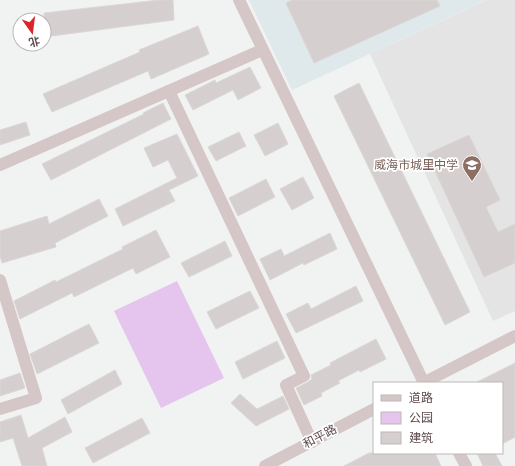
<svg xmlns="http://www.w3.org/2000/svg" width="515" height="466" font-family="'Sofia Sans Condensed','Noto Sans SC',sans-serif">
<rect width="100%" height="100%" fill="#f1f3f2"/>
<!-- commercial -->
<path fill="#dfe8ea" d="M249 0H486L292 90Z"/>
<!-- education -->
<path fill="#e3e4e3" d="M487 0H515V311L493 321 370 54Z"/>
<!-- green -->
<path fill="#e5c4ed" d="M177 281 224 378 161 408 114 311Z"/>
<!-- building -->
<g fill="#d5cfd0" stroke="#dcd7d6">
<path d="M159 0H173L174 20 44 37V13Z"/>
<path d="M292 0H437L440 6 314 63 286 3Z"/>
<path d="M198 26 209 54 151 79 148 71 52 112 43 94 140 52 139 50Z"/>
<path d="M250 67 261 88 238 100 233 90 193 110 185 95 215 80 216 83Z"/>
<path d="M359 83 470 312 445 325 334 96Z"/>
<path d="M163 103 171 119 51 180 42 164 144 114 143 113Z"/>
<path d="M26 122 30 135 0 145V130Z"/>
<path d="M278 123 288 144 265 156 254 135Z"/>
<path d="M239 132 246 146 216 161 208 147Z"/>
<path d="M177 134 198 176 169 190 175 201 123 226 115 209 177 178 168 160 153 167 144 148Z"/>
<path d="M469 135 500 200 486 207 498 232 515 224V263L484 277 427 154Z"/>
<path d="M303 177 314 198 292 210 280 189Z"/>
<path d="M266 179 275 197 238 216 229 198Z"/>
<path d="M99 199 108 216 55 243 56 247 2 263 0 256V231L47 216 49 224Z"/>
<path d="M156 230 170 257 136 274 133 268 74 297 72 293 20 319 14 301 55 280 56 282 123 249 122 247Z"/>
<path d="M330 233 337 249 304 265 303 263 270 280 260 259 281 249 284 256Z"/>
<path d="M225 241 232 256 189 277 181 263Z"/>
<path d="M356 286 363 301 296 333 286 314 308 303 311 309Z"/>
<path d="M250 291 259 308 216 329 207 312Z"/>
<path d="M89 324 99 343 37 374 30 354Z"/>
<path d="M376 339 386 359 360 372 359 370 338 381 340 383 321 393 322 396 304 405 296 388 308 382 312 379 311 375 331 365 330 363Z"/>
<path d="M277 341 285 358 243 379 235 362Z"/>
<path d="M515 363V437L502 444V383H475Z"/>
<path d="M115 370 122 384 68 414 61 400Z"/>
<path d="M20 373 25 388 0 396V380Z"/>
<path d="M240 394 257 409 283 396 289 409 256 426 231 403Z"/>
<path d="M21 415 28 438 65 417 72 432 42 448 47 466H22L13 438 0 442V422Z"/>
<path d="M142 418 150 433 93 463 85 448Z"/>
<path d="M369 453H435L441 466H344Z"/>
<path d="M477 453H495L502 466H483Z"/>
</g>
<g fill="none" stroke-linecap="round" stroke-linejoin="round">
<!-- minor -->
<g stroke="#d5c6c8" stroke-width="12">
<path d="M239 0 424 383"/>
<path d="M169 91 304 376 286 385 312 442"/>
<path d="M0 165 262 50"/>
<path d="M0 280 36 398 0 409"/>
<path d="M423 383 515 336"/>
<path d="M459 453 466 466"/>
<path d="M265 466 374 409"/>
</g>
</g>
<!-- icons -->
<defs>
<symbol id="school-pin" viewBox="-11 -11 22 30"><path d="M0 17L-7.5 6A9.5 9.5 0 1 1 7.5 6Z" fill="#8d6e63" stroke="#fff"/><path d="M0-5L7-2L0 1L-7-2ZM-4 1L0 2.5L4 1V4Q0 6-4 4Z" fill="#fff"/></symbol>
</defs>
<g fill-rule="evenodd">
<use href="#school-pin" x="461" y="154" width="22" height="30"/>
</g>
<g text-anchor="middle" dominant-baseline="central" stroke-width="3.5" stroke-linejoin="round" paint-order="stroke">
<!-- education labels -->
<g font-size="12" fill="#785e54" stroke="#fff" text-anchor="end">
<text x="458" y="165">威海市城里中学</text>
</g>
<!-- street labels -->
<g font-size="12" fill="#5e4a4c" stroke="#fff">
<text transform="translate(320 437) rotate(-28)">和平路</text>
</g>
</g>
<!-- legend -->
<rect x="373" y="382" width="130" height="72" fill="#ffffff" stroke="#bfb7b7"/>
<rect x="381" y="395" width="20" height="6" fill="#d5c6c8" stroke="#bfb7b7"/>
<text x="409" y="402" font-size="12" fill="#5e4a4c">道路</text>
<rect x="381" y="412" width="20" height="12" fill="#e5c4ed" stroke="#bfb7b7"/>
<text x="409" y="422" font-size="12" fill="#5e4a4c">公园</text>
<rect x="381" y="432" width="20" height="12" fill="#d5cfd0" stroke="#bfb7b7"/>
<text x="409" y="442" font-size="12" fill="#5e4a4c">建筑</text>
<!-- north arrow -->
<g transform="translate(32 32) rotate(166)"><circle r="19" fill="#ffffff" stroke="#bfb7b7"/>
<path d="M0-3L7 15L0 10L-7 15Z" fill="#d92629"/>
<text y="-6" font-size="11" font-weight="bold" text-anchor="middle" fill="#5e4a4c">北</text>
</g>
</svg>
